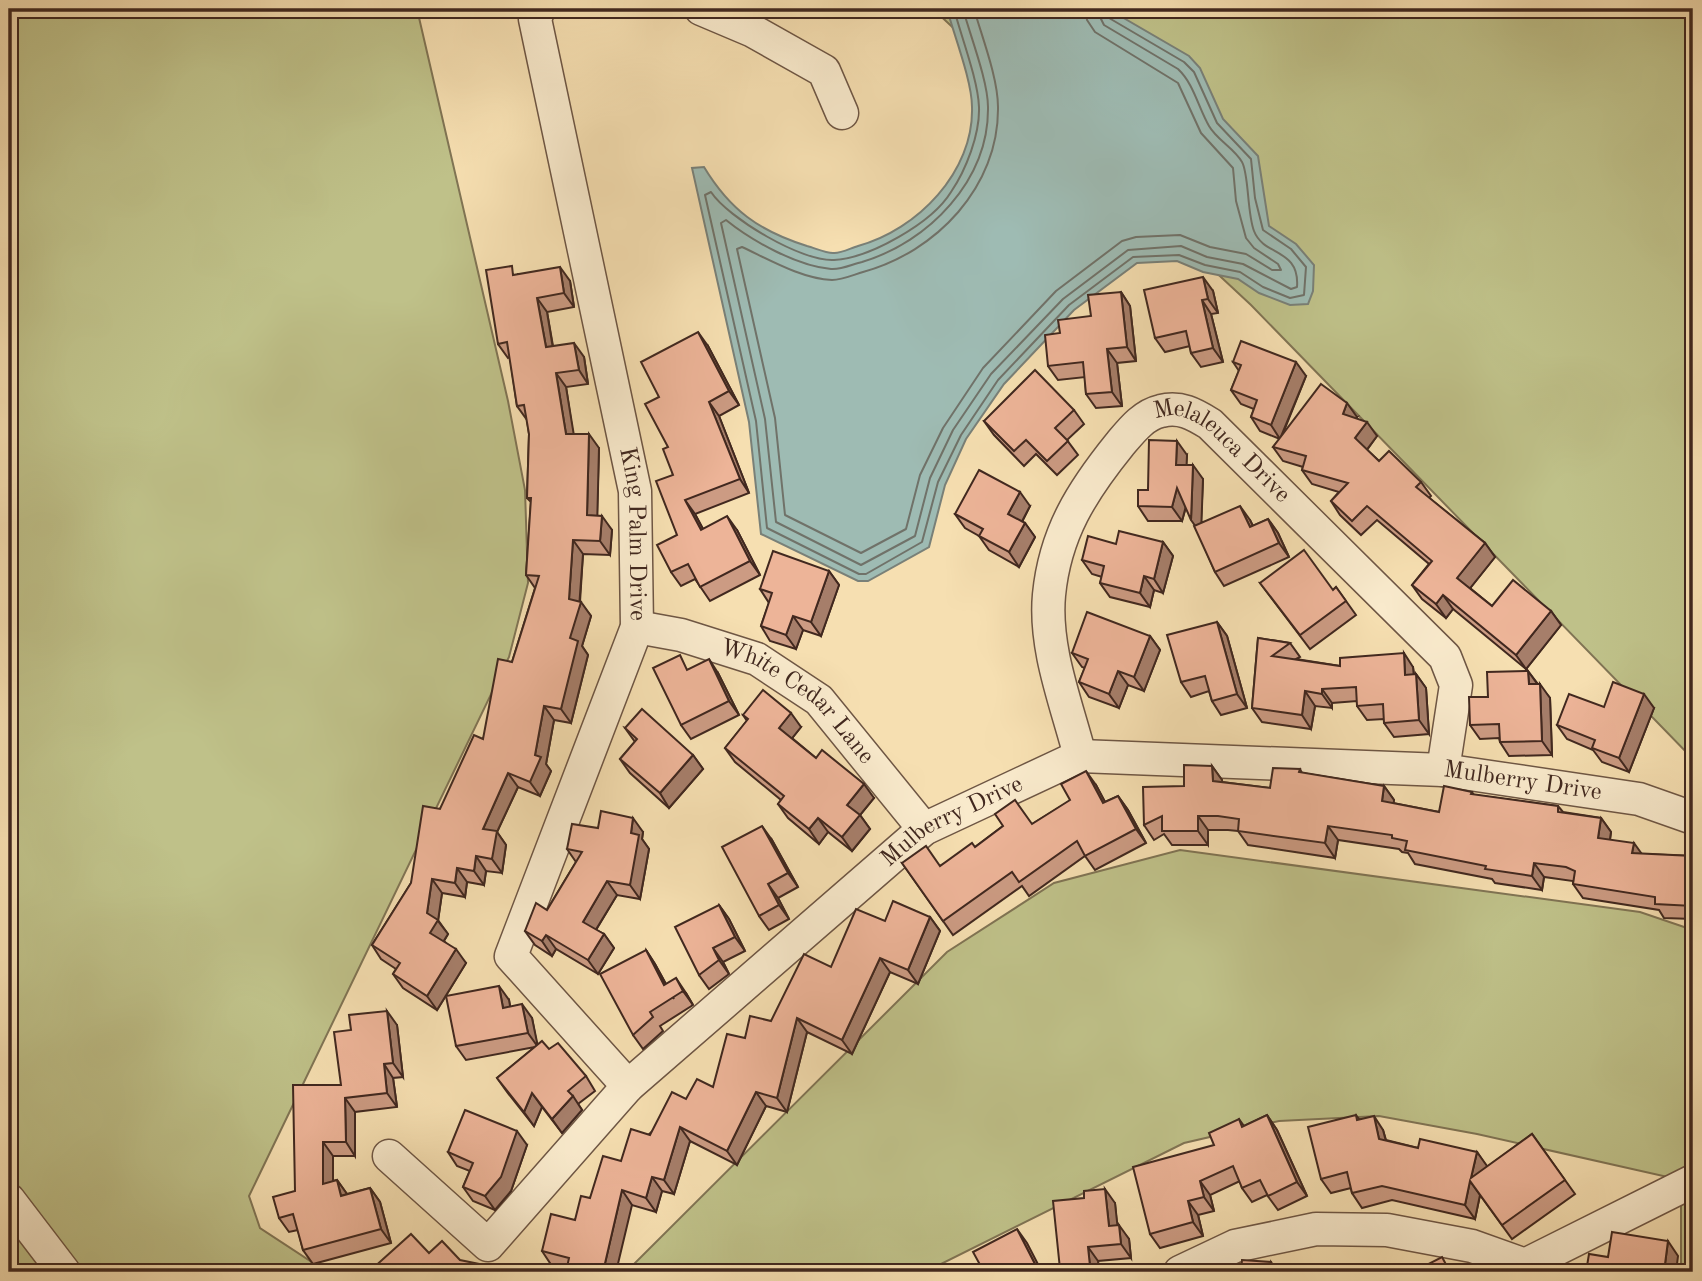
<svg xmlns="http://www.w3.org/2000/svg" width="1702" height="1281" font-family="'Old Standard TT',serif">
<rect width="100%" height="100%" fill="#f6dfb1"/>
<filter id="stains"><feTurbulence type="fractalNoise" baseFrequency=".00286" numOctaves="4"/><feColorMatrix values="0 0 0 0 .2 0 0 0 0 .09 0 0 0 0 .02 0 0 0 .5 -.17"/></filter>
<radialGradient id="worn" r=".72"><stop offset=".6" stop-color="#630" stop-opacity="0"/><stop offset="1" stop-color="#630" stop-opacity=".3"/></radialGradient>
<!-- green -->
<g fill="#bfc189" stroke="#807454" stroke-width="2">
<path d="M9 9H417L508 401 525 490 528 583 509 657 249 1196 260 1228 327 1272H9V984L18 981 9 885Z"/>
<path d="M933 9H1693V759L1251 305Z"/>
<path d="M1180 850 1640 912 1693 930V1170L1672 1178 1477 1134 1379 1116 1279 1121 1184 1143 925 1272H626L947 952 1054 883Z"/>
<path d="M1693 1197V1272H1681V1202Z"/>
</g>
<!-- water -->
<path fill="#9ebbb3" stroke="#798078" stroke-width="2" d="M947 9H1108L1189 56 1200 68 1223 119 1258 156 1269 226 1296 244 1314 265 1313 291 1308 304 1290 305 1259 293 1238 279 1203 272 1177 261 1137 263 1074 310 1004 384 966 439 945 485 929 547 868 581H858L761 534 749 422 692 168 704 167C730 210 759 231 807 246 815 248 825 253 833 253 840 254 851 248 858 246 917 230 974 172 972 107 972 81 954 35 947 9Z"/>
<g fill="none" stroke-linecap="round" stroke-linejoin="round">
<!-- shore -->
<g stroke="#707269" stroke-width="2">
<path d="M954 9C961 36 978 80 979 107 980 134 966 170 951 192 932 223 870 258 834 260 802 262 728 218 711 192L705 195 756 421 767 528 859 574H866L922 542 938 482 961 435 998 380 1069 305 1133 257 1179 255 1205 265 1240 272 1263 287 1290 298 1304 295 1306 267 1291 249 1263 230 1255 198 1251 159 1217 123 1194 72 1184 62 1109 18 1105 9"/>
<path d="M963 9C970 35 988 81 988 107 989 180 929 242 862 262 853 264 841 270 831 269 797 266 752 241 726 220L721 223 765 419 776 522 861 565 915 536 930 478 953 430 991 374 1063 299 1128 250 1181 246 1207 257 1243 264 1291 289 1297 287C1300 248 1264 257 1254 231 1247 213 1249 174 1242 162 1234 148 1217 140 1209 126 1198 107 1194 84 1178 69L1104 25 1096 9"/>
<path d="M974 9C982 37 998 78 998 107 999 187 936 252 863 272 853 275 842 280 832 280 802 279 768 259 742 247L737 249 775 418 785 515 861 553 906 529 920 475 943 428 983 368 1056 291 1122 241 1136 237 1180 235 1210 247 1246 254 1272 270H1281L1278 264 1254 248 1246 238 1236 201 1233 168 1201 133 1178 83 1095 32 1087 20 1086 9"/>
</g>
<defs>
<g id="minor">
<path id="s1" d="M539 9 535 19 635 491 637 627 511 956 628 1086"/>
<path d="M701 9 753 31 824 71 842 113"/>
<path id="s2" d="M637 627 681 635 757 659 819 700 924 829"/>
<path id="s3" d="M1080 756C1067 705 1044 649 1049 595 1055 533 1082 491 1120 444 1131 431 1143 415 1161 411 1180 406 1194 414 1210 424L1445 657 1456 685 1443 770"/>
<path id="s4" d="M389 1156 488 1245 628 1086 924 829 1080 756 1443 770 1639 799 1693 818"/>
<path d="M9 1200 64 1272"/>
<path d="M1180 1272 1235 1246 1316 1229 1387 1230 1472 1246 1525 1265 1693 1181"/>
</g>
</defs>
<!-- minor casing -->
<use href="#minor" stroke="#6e5644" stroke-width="35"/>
<!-- minor -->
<use href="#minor" stroke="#f9eacc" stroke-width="32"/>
</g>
<!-- wall -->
<g fill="#cc9b83" stroke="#41281f" stroke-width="2">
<path d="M518 274 570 281 574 307 547 312 553 346 584 357 588 384 566 387 573 434 599 448 597 515 612 530 610 555 583 554 580 602 591 616 582 646 588 655 571 723 554 720 546 764 551 771 540 796 518 787 497 832 506 845 502 873 486 871 484 885 467 882 465 897 442 893 438 920 448 934 444 941 466 963 437 1010 403 988 393 974 396 969 381 959 372 945 411 883 440 809 483 739 512 662 535 588 526 575 531 502 527 498 529 434 527 420 517 406 510 357 508 358 498 344Z"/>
<path d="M1213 291 1218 313 1211 314 1223 362 1201 367 1191 353 1190 346 1165 352 1155 338Z"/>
<path d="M1121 292 1130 306 1136 361 1117 363 1122 406 1096 408 1086 394 1085 377 1058 380 1048 366 1060 333 1091 316Z"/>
<path d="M708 346 739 405 719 416 749 493 695 514 703 529 737 530 760 575 710 601 695 579 681 586 671 572 677 535 673 475 668 447Z"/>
<path d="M1233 362 1306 376 1282 436 1357 417 1356 418 1377 436 1367 450 1379 461 1421 482 1431 496 1429 498 1485 543 1495 557 1470 588 1492 606 1551 611 1561 625 1526 669 1453 609 1446 618 1422 599 1412 585 1429 564 1377 520 1361 535 1340 515 1331 501 1339 492 1312 484 1302 470 1303 467 1283 461 1273 447 1280 439 1260 431 1251 417 1254 409 1241 404 1231 390 1239 371Z"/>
<path d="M1074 410 1084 424 1067 440 1078 455 1057 475 1036 454 1024 466 994 435 984 421Z"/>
<path d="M1187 455 1186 465 1203 479 1201 522 1250 520 1253 526 1268 519 1278 533 1289 557 1224 586 1215 572 1195 525 1186 507 1182 521H1148L1138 506 1148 490Z"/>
<path d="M1030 506 1022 522 1025 523 1035 537 1019 567 989 550 979 536 965 528 955 514Z"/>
<path d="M1163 542 1173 556 1163 593 1154 590 1150 607 1110 597 1100 583 1102 577 1092 574 1082 560 1116 544Z"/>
<path d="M829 571 839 585 821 636 803 630 796 649 770 641 761 626 769 603 760 589Z"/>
<path d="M1260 583 1333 590 1336 587 1356 615 1310 649Z"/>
<path d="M1217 622 1227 636 1247 708 1221 715 1212 701 1209 691 1191 697 1181 682Z"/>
<path d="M1150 636 1160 650 1144 691 1128 685 1119 708 1089 697 1079 682 1085 668 1082 667 1072 653Z"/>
<path d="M1258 638 1290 643 1300 657 1296 659 1340 666 1413 667 1414 674H1416L1426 688 1429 734 1394 737 1384 723V719L1367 720 1357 706V701L1332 703V708L1315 706 1311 729 1262 722 1252 708Z"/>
<path d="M1528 671 1538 684 1550 698 1552 755 1509 756 1500 742 1499 738 1480 739 1470 725 1488 697Z"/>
<path d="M718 673 739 715 691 739 681 725Z"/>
<path d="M1604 707 1654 708 1629 772 1602 762 1593 750 1567 739 1557 725Z"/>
<path d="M743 715 801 727 792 738 816 758 874 798 860 815 870 829 852 851 828 832 819 844 788 818 778 804 781 800 735 762 725 748 747 721Z"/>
<path d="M625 728 693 755 703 769 669 808 630 773 620 759 635 742Z"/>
<path d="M1212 766 1222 780V782L1270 788 1300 769 1302 773 1384 786 1394 800 1393 803 1439 812 1472 792 1474 795 1558 806 1563 812 1601 818 1611 832 1610 840 1642 854 1693 856V919L1664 918 1659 910 1583 898 1573 884V881L1544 877 1542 890 1495 883 1492 879 1415 864 1408 853 1402 852 1399 849 1338 840 1335 858 1248 845 1238 831 1228 830H1208V845H1172L1164 834 1154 840 1144 825 1184 786Z"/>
<path d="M1096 785 1105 802 1118 796 1128 810 1146 843 1095 870 1085 856 1029 896 1022 886 953 935 902 863 940 866 975 847 1003 826 1032 824Z"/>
<path d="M598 828 643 832 642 839 649 849 640 899 617 895 596 930 604 934 614 948 598 974 556 949 552 956 535 945 525 931 547 910 576 862 567 849Z"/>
<path d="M772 840 798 887 778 898 789 919 769 930 759 916Z"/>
<path d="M719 905 729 919 745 951 723 962 729 974 709 989 699 975Z"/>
<path d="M930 917 940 931 918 984 890 972 852 1054 807 1032 787 1112 766 1106 737 1165 690 1141 674 1194 662 1191 656 1212 632 1205 567 1269 552 1266 542 1251 575 1220 590 1198 621 1161 686 1099 713 1087 745 1038 771 1021 831 967 885 921Z"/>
<path d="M646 950 655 964 666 984 686 993 693 1005 660 1026 663 1031 643 1049 633 1035Z"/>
<path d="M509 1000 510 1007 532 1018 537 1045 549 1049 586 1076 595 1091 578 1104 582 1110 562 1133 542 1107 534 1126 507 1092 497 1078 535 1047 466 1060 456 1046Z"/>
<path d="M397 1025 403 1077 393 1078 397 1107 355 1112V1156H333V1181L337 1180 347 1194 370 1188 380 1202 391 1243 313 1264 303 1250 298 1230 289 1232 279 1218 295 1191 341 1085 351 1030Z"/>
<path d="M1267 1115 1277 1130 1307 1196 1278 1210 1267 1195 1252 1202 1242 1188 1240 1181 1210 1195 1214 1211 1198 1215 1203 1236 1160 1248 1150 1234 1214 1145 1239 1119 1244 1126Z"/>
<path d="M1356 1115 1359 1119 1383 1130 1386 1140 1418 1148 1477 1152 1487 1167 1532 1134 1575 1194 1512 1239 1480 1195 1475 1219 1392 1200 1362 1208 1352 1193 1351 1188 1331 1193 1321 1179Z"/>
<path d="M527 1145 511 1191 495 1210 473 1201 463 1187 470 1171 457 1166 448 1152Z"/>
<path d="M1084 1198 1115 1203 1117 1225 1129 1239 1131 1258 1098 1261 1099 1272H1062L1060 1269Z"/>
</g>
<!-- shaded-wall -->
<g fill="#a67e6a" stroke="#41281f" stroke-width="2">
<path d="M560 267 570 281 574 307 564 293Z"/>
<path d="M1203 277 1213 291 1218 313 1208 299Z"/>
<path d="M1121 292 1130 306 1136 361 1127 347Z"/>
<path d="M537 298 547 312 555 361 546 347Z"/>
<path d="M1202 300 1211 314 1223 362 1213 348Z"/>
<path d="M698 332 708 346 739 405 729 391Z"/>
<path d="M574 343 584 357 588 384 579 370Z"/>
<path d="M1107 349 1117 363 1122 406 1112 392Z"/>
<path d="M1296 362 1306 376 1280 439 1271 425Z"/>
<path d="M556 373 566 387 576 448 566 434Z"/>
<path d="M709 402 719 416 749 493 740 479Z"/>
<path d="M1347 403 1357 417 1353 429 1343 414Z"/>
<path d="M1367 422 1377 436 1365 452 1355 438Z"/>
<path d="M589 434 599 448 597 529 587 515Z"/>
<path d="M1177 441 1187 455 1186 479 1176 465Z"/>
<path d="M1193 465 1203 479 1201 534 1191 520Z"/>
<path d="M1177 488 1187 502 1182 521 1172 507Z"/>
<path d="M1020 492 1030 506 1018 529 1008 514Z"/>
<path d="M685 500 695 514 711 544 701 530Z"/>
<path d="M1240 506 1250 520 1260 541 1250 527Z"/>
<path d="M602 516 612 530 610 555 600 541Z"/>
<path d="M727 516 737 530 760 575 750 561Z"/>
<path d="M1268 519 1278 533 1289 557 1279 543Z"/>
<path d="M1025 523 1035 537 1019 567 1009 552Z"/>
<path d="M573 540 583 554 579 608 581 602 591 616 582 646 588 655 571 723 561 709 570 638 569 599Z"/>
<path d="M1163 542 1173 556 1163 593 1154 579Z"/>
<path d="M1485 543 1495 557 1467 592 1457 578Z"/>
<path d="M829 571 839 585 821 636 811 622Z"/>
<path d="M1144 576 1154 590 1150 607 1140 593Z"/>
<path d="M1443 595 1453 609 1446 618 1436 604Z"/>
<path d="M1551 611 1561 625 1526 669 1516 655Z"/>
<path d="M793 616 803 630 796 649 786 635Z"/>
<path d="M1217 622 1227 636 1247 708 1237 694Z"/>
<path d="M1150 636 1160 650 1144 691 1134 677Z"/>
<path d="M1404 653 1413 667 1415 689 1405 675Z"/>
<path d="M709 659 718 673 739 715 729 701Z"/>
<path d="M1118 671 1128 685 1119 708 1109 694Z"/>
<path d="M1528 671 1538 685 1529 684Z"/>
<path d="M1416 674 1426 688 1429 734 1419 720Z"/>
<path d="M1540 684 1550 698 1552 755 1542 741Z"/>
<path d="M1322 689 1332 703V708L1322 694Z"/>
<path d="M1305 691 1315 706 1311 729 1302 715Z"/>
<path d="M1644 694 1654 708 1629 772 1619 758Z"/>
<path d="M544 706 554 720 546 764 551 771 540 796 530 782Z"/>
<path d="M791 713 801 727 789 742 779 728Z"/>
<path d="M693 755 703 769 669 808 660 793Z"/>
<path d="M1212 766 1222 780 1223 795 1213 781Z"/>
<path d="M1086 771 1096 785 1113 817 1103 803Z"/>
<path d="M508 773 518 787 497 832 506 845 502 873 492 859 483 829Z"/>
<path d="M864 784 874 798 860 815 870 829 852 851 842 837 847 805Z"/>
<path d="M1384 786 1394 800 1392 815 1382 801Z"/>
<path d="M1118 796 1128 810 1146 843 1136 829Z"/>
<path d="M1198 816 1208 830V845L1198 831Z"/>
<path d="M633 818 643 832 642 839 649 849 640 899 630 885 631 833Z"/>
<path d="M818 818 828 832 819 844 809 829Z"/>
<path d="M1601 818 1611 832 1608 852 1598 838Z"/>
<path d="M762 826 772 840 798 887 788 873Z"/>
<path d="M1328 826 1338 840 1335 858 1325 843Z"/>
<path d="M1634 843 1644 857 1632 853Z"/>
<path d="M476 856 486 871 484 885 474 871Z"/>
<path d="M1534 863 1544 877 1542 890 1532 876Z"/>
<path d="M457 868 467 882 465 897 455 883Z"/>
<path d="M432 879 442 893 438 921 448 934 440 947 430 933 427 913Z"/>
<path d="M607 881 617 895 592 936 583 922Z"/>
<path d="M768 884 778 898 789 919 779 905Z"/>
<path d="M719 905 729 919 745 951 735 937Z"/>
<path d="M930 917 940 931 918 984 908 970Z"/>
<path d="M604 934 614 948 598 974 588 960Z"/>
<path d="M546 935 556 949 552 956 542 941Z"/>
<path d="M713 948 723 962 729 974 719 960Z"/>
<path d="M456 949 466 963 437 1010 427 996Z"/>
<path d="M646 950 655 964 674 999 664 985Z"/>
<path d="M880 958 890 972 852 1054 842 1040Z"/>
<path d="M676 978 686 993 693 1005 683 991Z"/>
<path d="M499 986 509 1000 513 1022 503 1008Z"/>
<path d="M522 1004 532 1018 538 1047 528 1033Z"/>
<path d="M387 1011 397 1025 403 1077 393 1063Z"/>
<path d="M797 1018 807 1032 787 1112 777 1098Z"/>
<path d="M384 1064 393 1078 397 1107 387 1093Z"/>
<path d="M756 1092 766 1106 737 1165 727 1151Z"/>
<path d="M532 1093 542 1107 534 1126 524 1112Z"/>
<path d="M573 1096 582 1110 562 1133 552 1119Z"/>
<path d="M345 1098 355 1112V1156L346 1142Z"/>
<path d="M1267 1115 1277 1130 1307 1196 1297 1182Z"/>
<path d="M1374 1116 1383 1130 1389 1153 1379 1139Z"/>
<path d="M680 1127 690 1141 674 1194 664 1180Z"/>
<path d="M517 1131 527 1145 511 1191 495 1210 485 1196Z"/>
<path d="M323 1142 333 1156V1198L323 1184Z"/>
<path d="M1477 1152 1487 1166 1481 1192 1471 1178Z"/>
<path d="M652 1177 662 1191 656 1212 646 1198Z"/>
<path d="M337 1180 347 1194 341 1196Z"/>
<path d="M1200 1181 1210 1195 1214 1211 1204 1197Z"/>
<path d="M1470 1181 1480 1195 1475 1219 1465 1205Z"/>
<path d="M370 1188 380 1202 391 1243 381 1229Z"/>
<path d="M1105 1189 1115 1203 1119 1240 1109 1226Z"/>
<path d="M622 1190 632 1205 616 1272H603Z"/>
<path d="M1188 1201 1198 1215 1203 1236 1193 1222Z"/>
<path d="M1119 1225 1129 1239 1131 1258 1121 1244Z"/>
<path d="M1017 1229 1027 1243 1042 1272H1039Z"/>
<path d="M1668 1241 1678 1256 1676 1272H1664Z"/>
<path d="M1088 1247 1098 1261 1099 1272H1094L1090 1266Z"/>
<path d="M1271 1262 1278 1272H1270Z"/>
</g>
<!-- building -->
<g fill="#edb498" stroke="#41281f" stroke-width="2">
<path d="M512 266 513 275 560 267 564 293 537 298 546 347 574 343 579 370 556 373 566 434H589L587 515 602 516 600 541 573 540 569 599 581 602 570 638 578 641 561 709 544 706 535 755 541 757 530 782 508 773 483 829 497 831 492 859 476 856 474 871 457 868 455 883 432 879 427 913 438 920 430 933 456 949 427 996 393 974 400 963 372 945 411 883 423 806 440 809 474 735 483 739 498 659 512 662 539 576 526 575 531 498H527L529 434 524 405 517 406 507 342 498 344 486 270Z"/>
<path d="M1203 277 1208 299 1202 300 1213 348 1191 353 1186 331 1155 338 1144 290Z"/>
<path d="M1121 292 1127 347 1107 349 1112 392 1086 394 1083 362 1048 366 1045 335 1060 333 1058 320 1091 316 1088 295Z"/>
<path d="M698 332 729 391 709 402 740 479 685 500 701 530 727 516 750 561 700 587 688 564 671 572 657 545 677 535 656 481 673 475 663 449 668 447 645 404 659 397 641 362Z"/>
<path d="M1241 341 1296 362 1271 425 1251 417 1257 400 1231 390 1241 365 1233 362Z"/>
<path d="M1035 370 1074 410 1055 428 1068 441 1047 461 1026 440 1014 451 984 421Z"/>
<path d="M1321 384 1347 403 1343 414 1367 422 1355 438 1379 461 1389 451 1421 482 1416 487 1485 543 1457 578 1492 606 1513 580 1551 611 1516 655 1443 595 1436 604 1412 585 1432 561 1367 506 1352 521 1331 501 1348 483 1302 470 1306 456 1273 447Z"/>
<path d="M1149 440 1177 441 1176 465H1193L1191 520 1177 488 1172 507 1138 506V490H1148Z"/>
<path d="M979 470 1020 492 1008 514 1025 523 1009 552 979 536 983 529 955 514Z"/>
<path d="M1240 506 1250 527 1268 519 1279 543 1215 572 1194 526Z"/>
<path d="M1119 531 1163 542 1154 579 1144 576 1140 593 1100 583 1104 566 1082 560 1088 536 1116 544Z"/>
<path d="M1304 550 1333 590 1336 587 1346 601 1300 635 1260 583Z"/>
<path d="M773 551 829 571 811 622 793 616 786 635 761 626 772 593 760 589Z"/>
<path d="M1087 612 1150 636 1134 677 1118 671 1109 694 1079 682 1088 659 1072 653Z"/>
<path d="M1217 622 1237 694 1212 701 1205 676 1181 682 1167 635Z"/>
<path d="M1258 638 1290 643 1272 656 1340 666V658L1404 653 1405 675 1416 674 1419 720 1384 723 1383 704 1357 706 1356 687 1322 689V694L1305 691 1302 715 1252 708Z"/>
<path d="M680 655 687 670 709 659 729 701 681 725 653 668Z"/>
<path d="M1528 671 1529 684H1540L1542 741 1500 742 1499 724 1470 725 1469 697H1488L1487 672Z"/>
<path d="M1613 682 1644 694 1619 758 1592 748 1595 740 1557 725 1569 694 1604 707Z"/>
<path d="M763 690 791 713 779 728 816 758 822 750 864 784 847 805 860 815 842 837 818 818 809 829 778 804 784 796 725 748 748 719 743 715Z"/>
<path d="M642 709 693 755 660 793 620 759 637 739 625 728Z"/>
<path d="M1184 765 1212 766 1213 781 1270 788 1273 768 1300 769 1299 772 1384 786 1382 801 1439 812 1444 786 1472 792 1471 794 1558 806V812L1601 818 1598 838 1634 843 1632 853 1693 856V906L1655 904V897L1573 884 1575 871 1566 867 1534 863 1532 876 1485 869 1486 866 1405 850 1407 841 1392 838V835L1328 826 1325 843 1238 831 1239 819 1218 816H1198V831H1162V816L1144 825 1143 787 1184 786Z"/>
<path d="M1086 771 1103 803 1118 796 1136 829 1085 856 1077 841 1019 882 1012 872 943 921 902 863 926 846 940 866 972 843 975 847 1003 826 995 814 1015 800 1032 824 1070 800 1061 784Z"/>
<path d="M601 811 633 818 631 833 639 835 630 885 607 881 583 922 604 934 588 960 546 935 542 941 525 931 536 903 547 910 582 852 567 849 572 824 598 828Z"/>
<path d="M762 826 788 873 768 884 779 905 759 916 722 847Z"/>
<path d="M893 901 930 917 908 970 880 958 842 1040 797 1018 777 1098 756 1092 727 1151 680 1127 664 1180 652 1177 646 1198 622 1190 603 1272H566L569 1258 542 1251 551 1214 575 1220 581 1196 590 1198 603 1156 621 1161 631 1129 650 1135 672 1092 686 1099 697 1079 713 1087 727 1034 745 1038 750 1016 771 1021 804 954 831 967 856 909 885 921Z"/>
<path d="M719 905 735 937 713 948 719 960 699 975 675 927Z"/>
<path d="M646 950 664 985 676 978 683 991 650 1012 653 1017 633 1035 600 974Z"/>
<path d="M499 986 503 1008 522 1004 528 1033 456 1046 446 996Z"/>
<path d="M387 1011 393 1063 384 1064 387 1093 345 1098 346 1142H323V1184L337 1180 341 1196 370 1188 381 1229 303 1250 293 1214 279 1218 273 1197 295 1191 293 1085H341L334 1032 351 1030 349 1015Z"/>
<path d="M542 1041 549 1049 558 1043 586 1076 568 1091 573 1096 552 1119 532 1093 524 1112 497 1078Z"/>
<path d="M465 1110 517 1131 501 1177 485 1196 463 1187 473 1163 448 1152Z"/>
<path d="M1267 1115 1297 1182 1268 1196 1260 1180 1242 1188 1233 1166 1200 1181 1204 1197 1188 1201 1193 1222 1150 1234 1133 1167 1214 1145 1209 1133 1239 1119 1242 1127Z"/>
<path d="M1356 1115 1357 1120 1374 1116 1379 1139 1418 1148 1420 1139 1477 1152 1471 1178 1532 1134 1565 1180 1502 1225 1470 1181 1465 1205 1382 1186 1352 1193 1347 1172 1321 1179 1308 1127Z"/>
<path d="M1105 1189 1109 1226 1119 1225 1121 1244 1088 1247 1090 1266 1060 1269 1053 1201 1084 1198V1191Z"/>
<path d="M1017 1229 1039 1272H984L973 1252Z"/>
<path d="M1612 1232 1668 1241 1664 1272H1586L1589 1254 1608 1257Z"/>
<path d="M411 1234 429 1253 442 1241 460 1260 499 1268 498 1272H375L372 1269Z"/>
<path d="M1442 1257 1450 1272H1413Z"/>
<path d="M1242 1260 1271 1262 1270 1272H1241Z"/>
</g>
<g text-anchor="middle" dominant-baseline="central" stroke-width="5" stroke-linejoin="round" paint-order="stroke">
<!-- street labels -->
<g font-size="24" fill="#41281f" stroke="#f9eacc">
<text stroke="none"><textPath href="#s3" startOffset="464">Melaleuca Drive</textPath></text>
<text stroke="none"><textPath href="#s1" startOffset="536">King Palm Drive</textPath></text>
<text stroke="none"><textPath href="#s2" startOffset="182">White Cedar Lane</textPath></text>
<text stroke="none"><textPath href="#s4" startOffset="1353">Mulberry Drive</textPath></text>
<text stroke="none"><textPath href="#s4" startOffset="765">Mulberry Drive</textPath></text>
</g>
</g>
<!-- margin -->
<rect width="1702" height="1281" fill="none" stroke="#f6dfb1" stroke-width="35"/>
<rect x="10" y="10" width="1681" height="1260" fill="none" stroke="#41281f" stroke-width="3.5"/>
<rect x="18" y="18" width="1667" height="1246" fill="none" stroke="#41281f" stroke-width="2"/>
<rect width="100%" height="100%" filter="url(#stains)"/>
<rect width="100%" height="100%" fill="url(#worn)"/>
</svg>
